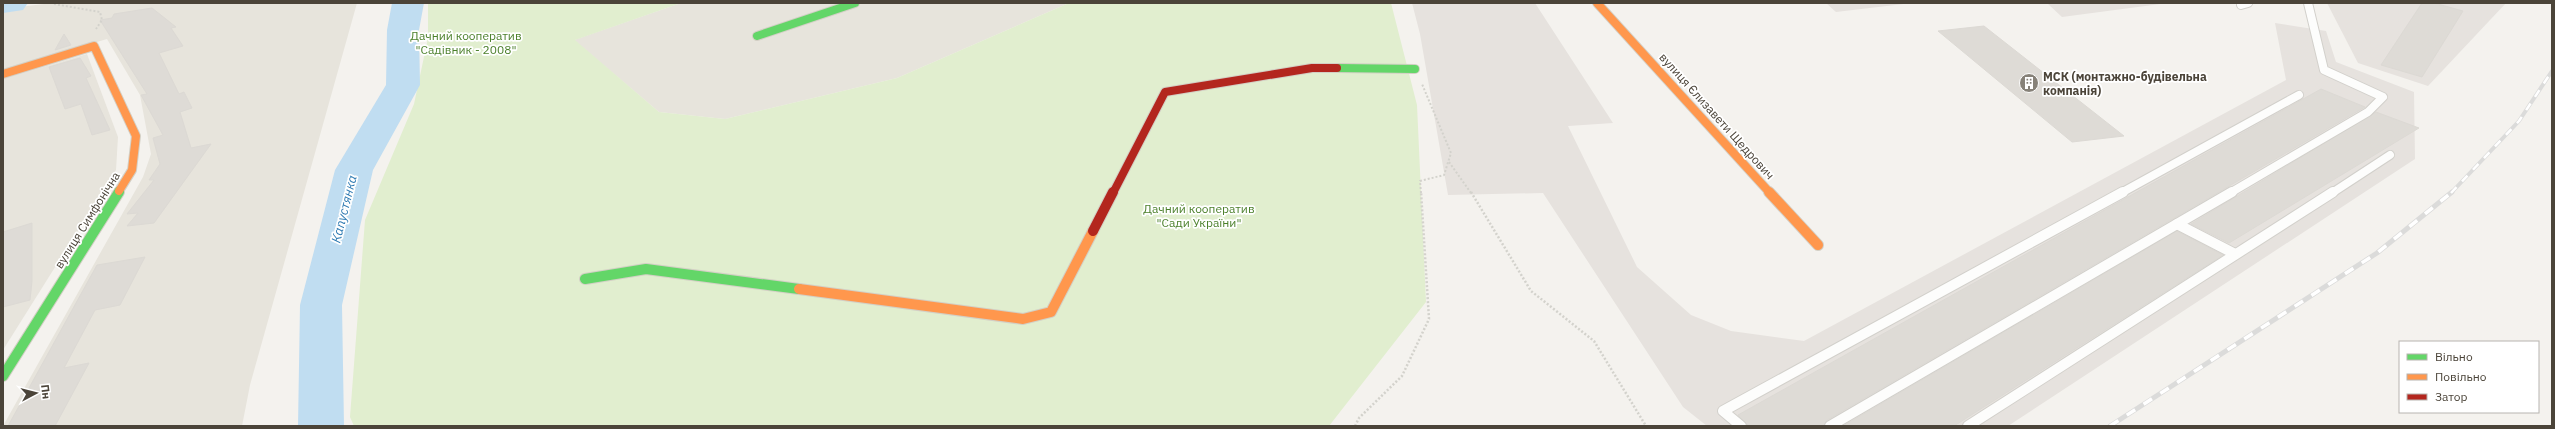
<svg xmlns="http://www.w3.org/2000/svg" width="2555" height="429" font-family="'IBM Plex Sans',sans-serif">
<rect width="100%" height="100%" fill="#f4f2ee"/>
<!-- residential -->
<g fill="#e7e4dc">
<path d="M52 3H357L250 385 242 426H3L143 177 151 154 140 95 107 39 3 70V9Z"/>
<path d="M681 3H1069L897 78 725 119 659 112 574 40Z"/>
<path d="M87 54 118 137 116 170 3 350V79Z"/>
</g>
<!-- industrial -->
<g fill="#e6e2de">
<path d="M1412 3H1535L1613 123 1568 126 1637 267 1691 315 1731 331 1804 341 2286 80 2275 23 2326 31 2336 62 2414 92 2415 159 2008 426H1707L1683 407 1543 193 1448 195 1420 34Z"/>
<path d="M1826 3H1912L1836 12Z"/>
<path d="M2047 3H2168L2062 17Z"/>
<path d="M2327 3H2506L2428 86 2358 63Z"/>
</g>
<!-- green -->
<path fill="#e1eecf" d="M428 3H681L575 40 659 112 725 119 897 78 1069 3H1391L1417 105 1426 302 1329 426H354L350 417 365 220 414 104 428 38Z"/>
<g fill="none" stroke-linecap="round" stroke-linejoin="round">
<!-- river -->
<g fill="#c0ddf1" fill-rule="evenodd">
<path d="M3 3H28L23 10 3 13Z"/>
<path d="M392 3H424L419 30 420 85 373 170 342 305 344 426H298L300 305 335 170 386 85 387 30Z"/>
</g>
</g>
<!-- building -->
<g fill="#dedbd6" stroke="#dcd9d4">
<path d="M2422 3H2434L2463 11 2422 77 2381 65Z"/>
<path d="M152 8 176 27 171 28 183 46 159 53 179 94 184 92 192 108 180 112 191 148 211 144 154 223 127 226 138 213 127 214 154 180H149L160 164 153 138 163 135 141 95 147 94 100 20 112 18 114 14Z"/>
<path d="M1984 26 2124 136 2072 142 1938 31Z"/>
<path d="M64 34 71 45 55 50Z"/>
<path d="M80 58 91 76 86 78 110 130 92 135 81 104 65 109 49 67Z"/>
<path d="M2321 89 2365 107 1827 420 1824 426H1749L1738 415Z"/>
<path d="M2376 112 2419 128 2229 243 2191 224Z"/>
<path d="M32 223V281L30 300 3 307V232Z"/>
<path d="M2177 231 2223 255 1954 426H1843Z"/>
<path d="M145 257 120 305 95 310 64 368 89 363 55 426H8L97 265Z"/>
</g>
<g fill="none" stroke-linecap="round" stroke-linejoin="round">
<defs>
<g id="lane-far1">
<path d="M2241 5 2248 3"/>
<path d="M2121 193 2299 95"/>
<path d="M2230 193 2368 112 2383 97 2324 70 2308 3"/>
<path d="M2332 193 2390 155"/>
</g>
<g id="lane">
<path d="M2177 224 2235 254"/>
<path d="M1741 426 1723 411 2123 192"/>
<path d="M1830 426 2232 192"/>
<path d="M1968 426 2333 192"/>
</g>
<g id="fast-far1">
<path d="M757 36 855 3"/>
<path d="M1337 68 1415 69"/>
<path d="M118 193 119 191"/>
</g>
<g id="fast">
<path d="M585 279 646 269 799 289"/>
<path d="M3 376 119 192"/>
</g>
<g id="slow-far1">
<path d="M1597 3 1770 193"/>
<path d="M3 74 94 46 136 136 132 170 119 191"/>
</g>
<g id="slow">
<path d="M1769 192 1818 245"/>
<path d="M799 289 1023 319 1051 312 1093 231"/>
</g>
<path id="jam-far1" d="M1113 193 1165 92 1312 68H1337"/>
<path id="jam" d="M1093 231 1113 192"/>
</defs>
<!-- lane-far1 casing -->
<use href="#lane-far1" stroke="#d2d0cb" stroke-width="10"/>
<!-- lane casing -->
<use href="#lane" stroke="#d2d0cb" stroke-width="12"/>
<!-- fast-far1 casing -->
<use href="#fast-far1" stroke="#d3cfc5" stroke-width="10"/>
<!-- fast casing -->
<use href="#fast" stroke="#d3cfc5" stroke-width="12"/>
<!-- slow-far1 casing -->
<use href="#slow-far1" stroke="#d3cfc5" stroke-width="10"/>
<!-- slow casing -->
<use href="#slow" stroke="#d3cfc5" stroke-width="12"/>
<!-- jam-far1 casing -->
<use href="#jam-far1" stroke="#d3cfc5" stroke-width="10"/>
<!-- jam casing -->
<use href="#jam" stroke="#d3cfc5" stroke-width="12"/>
<!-- path-far1 -->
<g stroke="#d3d2cc" stroke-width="2" stroke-dasharray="2 2" stroke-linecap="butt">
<path d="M54 4 100 12 102 20 96 29"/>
<path d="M1449 162 1471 193"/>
<path d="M1421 193 1420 181 1444 175 1451 153 1422 84"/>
</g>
<!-- path -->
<g stroke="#d3d2cc" stroke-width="2.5" stroke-dasharray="2 2" stroke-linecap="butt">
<path d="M1471 192 1531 291 1594 341 1646 426"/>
<path d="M1355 426 1359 418 1402 376 1429 319 1421 192"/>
</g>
<!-- lane-far1 -->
<use href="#lane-far1" stroke="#fdfdfc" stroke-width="8"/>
<!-- lane -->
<use href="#lane" stroke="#fdfdfc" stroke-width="10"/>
<!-- fast-far1 -->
<use href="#fast-far1" stroke="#63d668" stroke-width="8"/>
<!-- fast -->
<use href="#fast" stroke="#63d668" stroke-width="10"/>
<!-- slow-far1 -->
<use href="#slow-far1" stroke="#ff974d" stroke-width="8"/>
<!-- slow -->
<use href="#slow" stroke="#ff974d" stroke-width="10"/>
<!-- jam-far1 -->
<use href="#jam-far1" stroke="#b3261e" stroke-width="8"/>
<!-- jam -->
<use href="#jam" stroke="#b3261e" stroke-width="10"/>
<defs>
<path id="rail-far1" d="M2451 193 2519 121 2552 71"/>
<path id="rail" d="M2110 426 2377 253 2452 192"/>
</defs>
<!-- rail-far1 casing -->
<use href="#rail-far1" stroke="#dbdbda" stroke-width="4"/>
<!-- rail casing -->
<use href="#rail" stroke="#dbdbda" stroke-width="5"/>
<!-- rail-far1 -->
<use href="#rail-far1" stroke="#fff" stroke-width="2.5" stroke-dasharray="8" stroke-linecap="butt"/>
<!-- rail -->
<use href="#rail" stroke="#fff" stroke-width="3.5" stroke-dasharray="10" stroke-linecap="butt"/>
</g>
<!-- icons -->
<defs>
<symbol id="building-disc" viewBox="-11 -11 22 22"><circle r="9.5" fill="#868178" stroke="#fff"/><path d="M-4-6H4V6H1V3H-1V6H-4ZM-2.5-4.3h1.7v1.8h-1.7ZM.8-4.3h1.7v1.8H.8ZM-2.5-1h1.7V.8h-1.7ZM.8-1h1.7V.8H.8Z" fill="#fff"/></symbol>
</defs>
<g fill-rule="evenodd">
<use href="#building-disc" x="2018" y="72" width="22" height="22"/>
</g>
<g text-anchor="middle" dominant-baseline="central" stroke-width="3.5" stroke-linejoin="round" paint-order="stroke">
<!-- park labels -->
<g font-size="12" fill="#4a7f2a" stroke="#fff">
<text x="466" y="35">Дачний кооператив<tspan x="466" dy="14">"Садівник - 2008"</tspan></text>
<text x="1199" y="208">Дачний кооператив<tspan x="1199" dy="14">"Сади України"</tspan></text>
</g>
<!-- poi labels -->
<g font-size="12" font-weight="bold" fill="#4b4439" stroke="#fff" text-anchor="start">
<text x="2043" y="76">МСК (монтажно-будівельна<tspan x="2043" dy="14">компанія)</tspan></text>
</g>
<!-- street labels -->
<g font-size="12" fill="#4b4439" stroke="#fff">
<text transform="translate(1717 116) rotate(48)">вулиця Єлизавети Щедрович</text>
<text transform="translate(87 220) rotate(-58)">вулиця Симфонічна</text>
</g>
<!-- water labels -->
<g font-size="13" font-style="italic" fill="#2e7ab2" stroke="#fff">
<text transform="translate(344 209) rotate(-76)">Капустянка</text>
</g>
</g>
<!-- border -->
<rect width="2555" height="429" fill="none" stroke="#4b4439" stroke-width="8"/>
<!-- legend -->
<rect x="2399" y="341" width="140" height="72" fill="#ffffff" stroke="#b7b4b0"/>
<rect x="2407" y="354" width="20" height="6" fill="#63d668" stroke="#b7b4b0"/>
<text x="2435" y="361" font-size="12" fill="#4b4439">Вільно</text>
<rect x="2407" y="374" width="20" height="6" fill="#ff974d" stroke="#b7b4b0"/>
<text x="2435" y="381" font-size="12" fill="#4b4439">Повільно</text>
<rect x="2407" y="394" width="20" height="6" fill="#b3261e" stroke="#b7b4b0"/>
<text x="2435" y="401" font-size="12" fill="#4b4439">Затор</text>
<!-- north arrow -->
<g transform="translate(36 393) rotate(83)" stroke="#ffffff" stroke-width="3" paint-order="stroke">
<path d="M0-3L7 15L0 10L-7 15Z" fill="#4b4439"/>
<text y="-6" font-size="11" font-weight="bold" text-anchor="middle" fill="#4b4439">Пн</text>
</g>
</svg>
